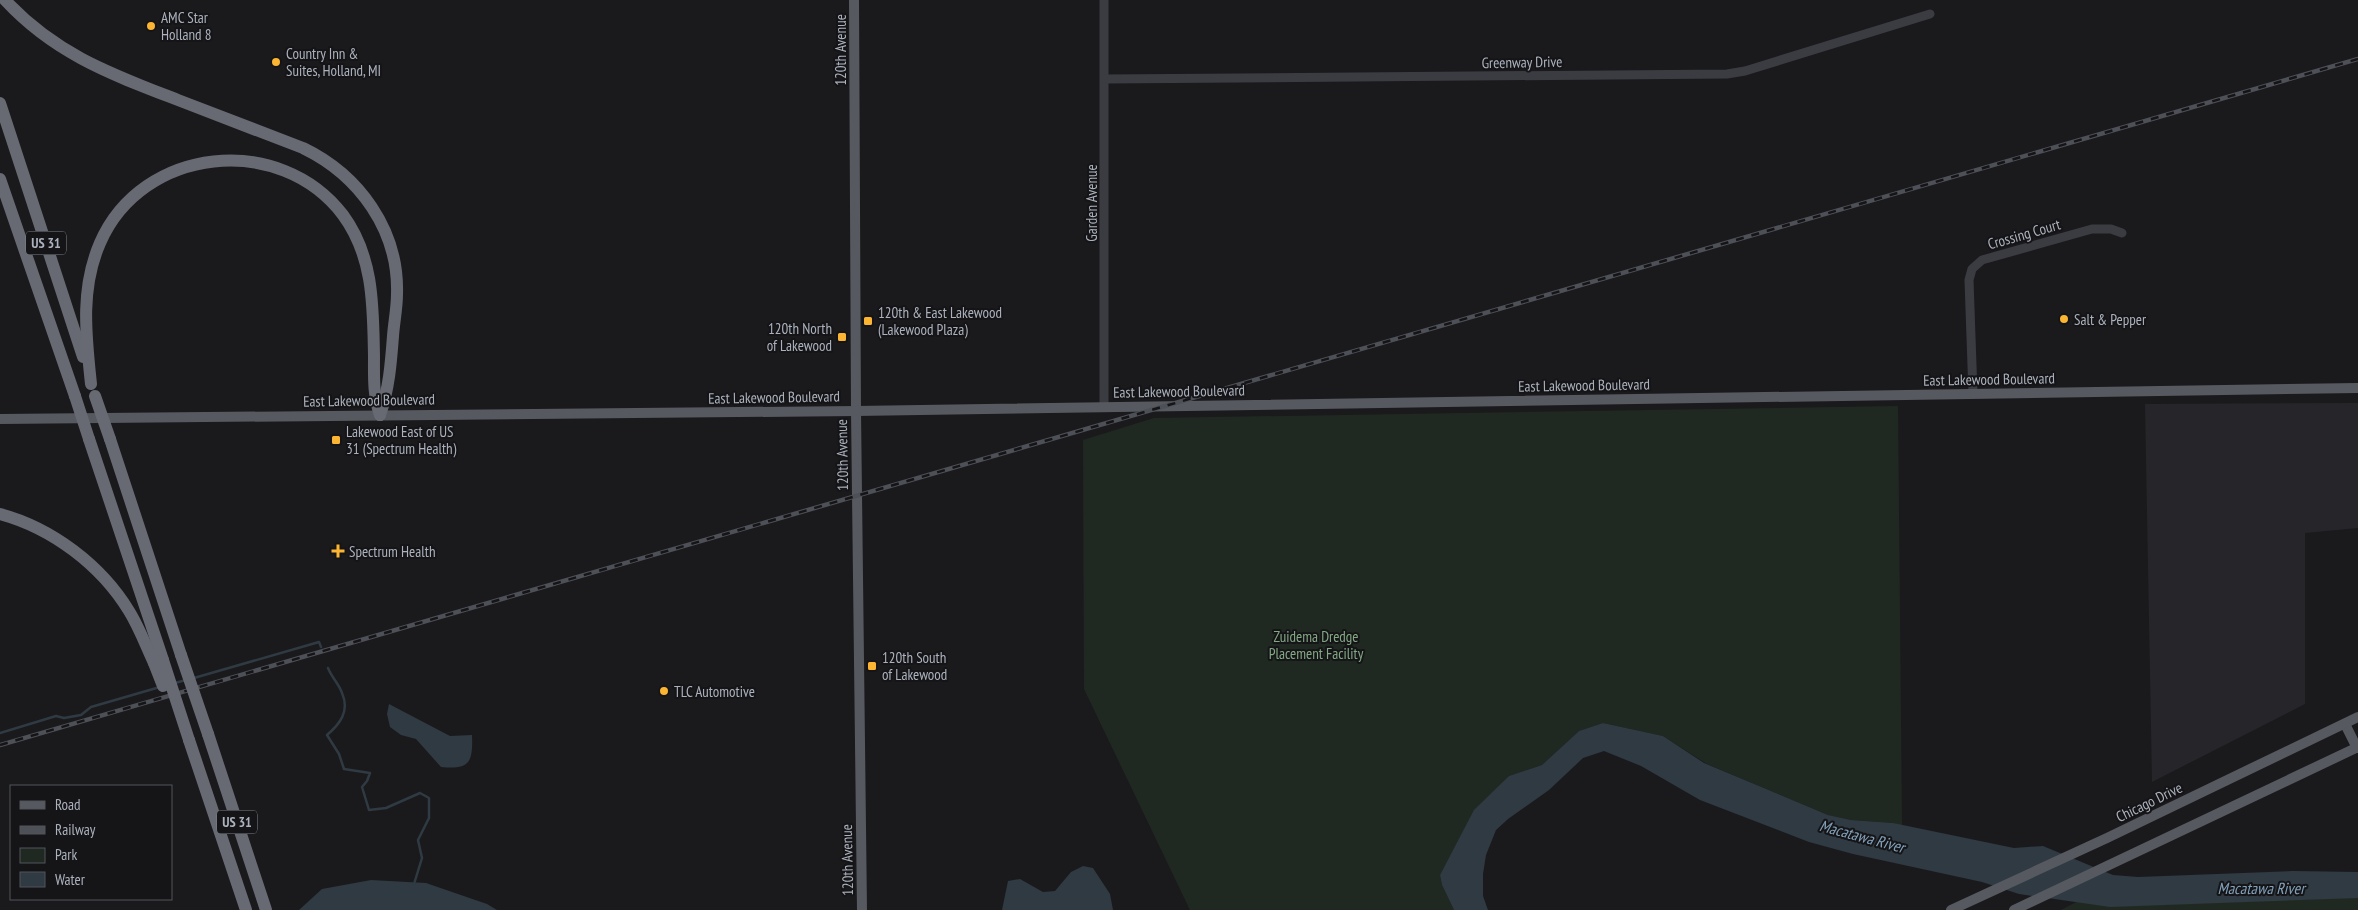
<svg xmlns="http://www.w3.org/2000/svg" width="2358" height="910" font-family="'PT Sans Narrow',sans-serif">
<rect width="100%" height="100%" fill="#1a1a1d"/>
<!-- built -->
<path fill="#26262a" d="M2358 403V528L2305 533V704L2152 782 2145 404Z"/>
<!-- green -->
<g fill="#202921">
<path d="M1898 406 1902 826 1893 823 1851 820 1828 815 1707 764 1663 736 1603 723 1579 731 1542 765 1509 776 1465 829 1440 875 1442 885 1454 910H1190L1084 689 1083 440 1154 418Z"/>
<path d="M2358 888V910H2061L2101 889Z"/>
</g>
<!-- water -->
<g fill="#2f3a42">
<path d="M389 704 450 736 472 735C473 762 470 770 441 767L416 739 401 735 390 727 387 714Z"/>
<path d="M1603 723 1663 736 1704 763 1828 815 1851 820 1893 823 2014 848 2043 846 2113 875 2138 877 2293 871 2358 872V898L2110 907 2019 894 1982 882 1853 854 1809 842 1700 800 1641 766 1604 751 1583 758 1549 790 1508 819 1496 830 1486 855 1483 874V896L1488 910H1454L1442 885 1440 875 1474 810 1509 776 1542 765 1579 731Z"/>
<path d="M1083 866 1093 868 1110 894 1113 910H1002L1008 881 1020 879 1043 892 1055 891 1071 872Z"/>
<path d="M371 880 426 883 487 904 497 910H299L322 889Z"/>
</g>
<g fill="none" stroke-linecap="round" stroke-linejoin="round">
<!-- stream -->
<g stroke="#2f3a42" stroke-width="2.5">
<path d="M328 668C332 678 339 684 342 693 350 711 340 724 327 735L339 754 344 769 370 773 367 781 362 787 369 810 386 808 420 793 429 798V818L418 840 422 858 414 884"/>
<path d="M194 678 319 642 321 647"/>
<path d="M175 683 186 680"/>
<path d="M0 733 56 716 64 718 81 715 91 707 160 687"/>
</g>
<!-- minor -->
<g stroke="#3b3c42" stroke-width="9">
<path d="M1104 0V407"/>
<path d="M1105 79 1727 74 1745 71 1930 14"/>
<path d="M1973 394 1969 280 1972 269 1982 260 2092 229H2111L2122 233"/>
</g>
<!-- major -->
<g stroke="#575961" stroke-width="10">
<path d="M854 0 856 411 862 910"/>
<path d="M0 419 856 411 2358 388"/>
<path d="M2345 724 2357 748"/>
<path d="M1951 910 2107 838 2358 717"/>
<path d="M2014 910 2358 747"/>
</g>
<!-- highway -->
<g stroke="#676a73" stroke-width="12">
<path d="M5 0C55 54 111 74 178 100 220 116 262 132 303 148 359 175 399 230 397 294 397 308 394 322 393 336 391 363 389 389 380 415"/>
<path d="M0 103 83 357"/>
<path d="M0 179 75 396"/>
<path d="M91 384C86 336 80 289 100 243 142 146 280 132 343 215 374 257 373 307 374 356 374 377 373 395 380 415"/>
<path d="M89 439 163 660"/>
<path d="M110 439 181 655"/>
<path d="M0 514C52 528 101 565 129 611 139 627 146 646 154 663"/>
<path d="M208 734 266 910"/>
<path d="M189 740 246 910"/>
</g>
<defs>
<path id="rail" d="M0 745 2358 59"/>
</defs>
<!-- rail casing -->
<use href="#rail" stroke="#4e5057" stroke-width="4.5"/>
<!-- rail -->
<use href="#rail" stroke="#151518" stroke-width="2.5" stroke-dasharray="8" stroke-linecap="butt"/>
<!-- highway-bridge -->
<g stroke="#676a73" stroke-width="12">
<path d="M75 396 89 439"/>
<path d="M95 396 110 439"/>
<path d="M181 655 208 734"/>
<path d="M163 660 189 740"/>
<path d="M154 663 163 686"/>
</g>
</g>
<!-- markers -->
<g fill="#fcb433" stroke="#151518" stroke-width="2">
<circle cx="151" cy="26" r="5"/>
<circle cx="276" cy="62" r="5"/>
<circle cx="2064" cy="319" r="5"/>
<rect x="863" y="316" width="10" height="10" rx="2.5"/>
<rect x="837" y="332" width="10" height="10" rx="2.5"/>
<rect x="331" y="435" width="10" height="10" rx="2.5"/>
<path d="M335.5 543.5h5v5h5v5h-5v5h-5v-5h-5v-5h5z"/>
<rect x="867" y="661" width="10" height="10" rx="2.5"/>
<circle cx="664" cy="691" r="5"/>
</g>
<g text-anchor="middle" dominant-baseline="central" stroke-width="4" stroke-linejoin="round" paint-order="stroke">
<!-- shield labels -->
<g fill="#151518" stroke="#7f838c" stroke-width="1">
<rect x="26" y="231.5" width="40" height="23" rx="4"/>
<rect x="217" y="810.5" width="40" height="23" rx="4"/>
</g>
<g font-size="14" font-weight="bold" fill="#acb2bd">
<text x="46" y="243">US 31</text>
<text x="237" y="822">US 31</text>
</g>
<!-- poi labels -->
<g font-size="15" fill="#acb2bd" stroke="#151518" text-anchor="start">
<text x="161" y="17">AMC Star<tspan x="161" dy="17">Holland 8</tspan></text>
<text x="286" y="53">Country Inn &amp;<tspan x="286" dy="17">Suites, Holland, MI</tspan></text>
<text x="878" y="312">120th &amp; East Lakewood<tspan x="878" dy="17">(Lakewood Plaza)</tspan></text>
<text x="2074" y="319">Salt &amp; Pepper</text>
<text x="832" y="328" text-anchor="end">120th North<tspan x="832" dy="17">of Lakewood</tspan></text>
<text x="346" y="431">Lakewood East of US<tspan x="346" dy="17">31 (Spectrum Health)</tspan></text>
<text x="349" y="551">Spectrum Health</text>
<text x="882" y="657">120th South<tspan x="882" dy="17">of Lakewood</tspan></text>
<text x="674" y="691">TLC Automotive</text>
</g>
<!-- street labels -->
<g font-size="15" fill="#acb2bd" stroke="#151518">
<text transform="translate(840 50) rotate(-90)">120th Avenue</text>
<text transform="translate(1522 62) rotate(-1)">Greenway Drive</text>
<text transform="translate(1091 203) rotate(-90)">Garden Avenue</text>
<text transform="translate(2024 234) rotate(-16)">Crossing Court</text>
<text transform="translate(1989 379) rotate(-1)">East Lakewood Boulevard</text>
<text transform="translate(1584 385) rotate(-1)">East Lakewood Boulevard</text>
<text transform="translate(1179 391) rotate(-1)">East Lakewood Boulevard</text>
<text transform="translate(774 397) rotate(-1)">East Lakewood Boulevard</text>
<text transform="translate(369 400) rotate(-1)">East Lakewood Boulevard</text>
<text transform="translate(842 455) rotate(-91)">120th Avenue</text>
<text transform="translate(2149 802) rotate(-26)">Chicago Drive</text>
<text transform="translate(847 860) rotate(-91)">120th Avenue</text>
</g>
<!-- park labels -->
<g font-size="15" fill="#83a984" stroke="#151518">
<text x="1316" y="636">Zuidema Dredge<tspan x="1316" dy="17">Placement Facility</tspan></text>
</g>
<!-- water labels -->
<g font-size="16" font-style="italic" fill="#82a1b9" stroke="#151518">
<text transform="translate(1862 836) rotate(15)">Macatawa River</text>
<text x="2261" y="888">Macatawa River</text>
</g>
</g>
<!-- legend -->
<rect x="10" y="785" width="162" height="115" fill="#151518" stroke="#51545a"/>
<rect x="20" y="801" width="25" height="8" fill="#575961" stroke="#51545a"/>
<text x="55" y="810" font-size="15" fill="#acb2bd">Road</text>
<rect x="20" y="826" width="25" height="8" fill="#4e5057" stroke="#51545a"/>
<text x="55" y="835" font-size="15" fill="#acb2bd">Railway</text>
<rect x="20" y="848" width="25" height="15" fill="#202921" stroke="#51545a"/>
<text x="55" y="860" font-size="15" fill="#acb2bd">Park</text>
<rect x="20" y="872" width="25" height="15" fill="#2f3a42" stroke="#51545a"/>
<text x="55" y="885" font-size="15" fill="#acb2bd">Water</text>
</svg>
